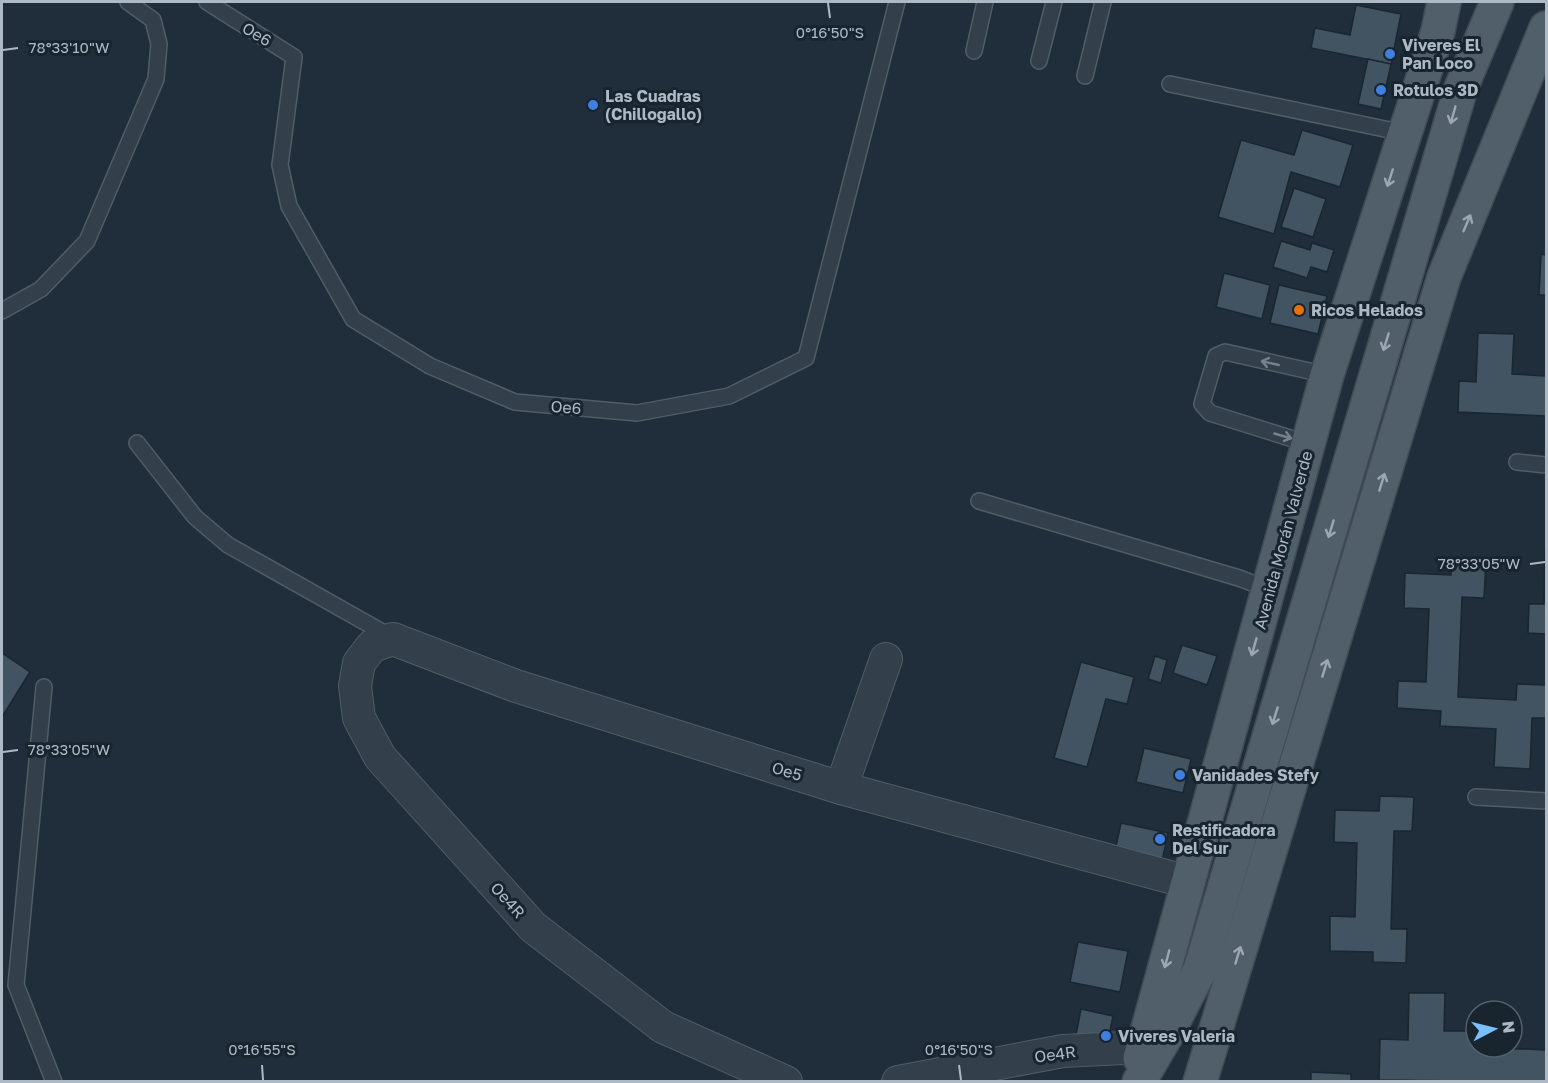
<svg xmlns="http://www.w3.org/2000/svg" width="1548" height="1083" font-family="'Golos Text',sans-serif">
<rect width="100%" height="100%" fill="#1f2e3a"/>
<!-- building -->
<g fill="#425461" stroke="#1a2630" stroke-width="1.5">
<path d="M1356 5 1401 14 1391 64 1311 48 1315 28 1350 35Z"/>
<path d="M1368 59 1391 64 1381 109 1358 104Z"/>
<path d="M1302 130 1353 145 1340 187 1291 172 1274 234 1218 217 1241 140 1294 155Z"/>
<path d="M1294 188 1326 199 1313 237 1281 227Z"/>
<path d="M1281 241 1310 250 1312 243 1334 250 1327 272 1311 267 1307 278 1273 267Z"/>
<path d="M1541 254 1546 255V295H1539Z"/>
<path d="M1224 273 1270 285 1262 319 1216 307Z"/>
<path d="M1279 285 1327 296 1318 334 1270 323Z"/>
<path d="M1478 333 1514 334 1512 374 1546 376V416L1458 412 1459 381 1476 382Z"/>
<path d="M1545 548 1546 634 1528 633 1529 604H1544Z"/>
<path d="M1452 559 1486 561 1484 598 1462 597 1458 697 1516 700 1517 684 1546 685V718H1532L1530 769 1494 767 1496 729 1440 726 1441 711 1397 708 1398 681 1426 682 1429 609 1404 608 1405 573 1451 575Z"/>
<path d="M1182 645 1217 656 1207 685 1173 673Z"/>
<path d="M2 653 30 672 2 717Z"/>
<path d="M1155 656 1167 660 1161 683 1148 679Z"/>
<path d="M1081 662 1134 677 1127 704 1106 699 1087 767 1054 758Z"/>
<path d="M1144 748 1191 759 1183 793 1136 782Z"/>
<path d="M1380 796 1414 797 1412 831H1394L1391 929H1407L1406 963 1373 962V952L1330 951V916L1355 917 1357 843 1334 842 1335 810 1379 811Z"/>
<path d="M1121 823 1168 833 1161 866 1114 856Z"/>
<path d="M1078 942 1128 951 1120 992 1070 982Z"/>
<path d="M1409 993H1445L1444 1031H1476V1047L1546 1050V1082L1379 1080 1380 1039 1408 1040Z"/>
<path d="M1081 1009 1113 1016 1108 1041 1073 1050Z"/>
<path d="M1311 1072 1351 1074V1082H1311Z"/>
</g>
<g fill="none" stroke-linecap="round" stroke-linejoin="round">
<defs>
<g id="service">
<path d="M207 2 294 57 280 165 289 206 353 319 430 366 515 402 637 413 729 396 806 358 897 2"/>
<path d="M974 51 985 2"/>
<path d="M1039 61 1054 2"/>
<path d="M1085 76 1103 2"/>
<path d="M1170 84 1404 133"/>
<path d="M2 311 41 289 87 241 156 79 159 44 153 20 128 2"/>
<path d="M137 443 195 517 228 545 393 638"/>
<path d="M1309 444 1210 413 1202 404 1216 356 1225 352 1327 375"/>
<path d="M1517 462 1546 465"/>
<path d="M979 501 1239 578 1270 590"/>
<path d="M44 687 16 985 54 1082"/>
<path d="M1476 797 1546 801"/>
</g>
<g id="minor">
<path d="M841 788 886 659"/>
<path d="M786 1082 663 1027 533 927 380 757 359 718 355 686 359 663 372 646 393 639 516 686 841 788 1188 882"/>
<path d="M898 1082 1063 1051 1143 1047"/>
</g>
<g id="primary">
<path d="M1140 1058 1327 375 1438 31 1444 2"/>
<path d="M1139 1082 1166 1036 1200 970 1461 88 1497 2"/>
<path d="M1200 1082 1444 277 1546 28"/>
</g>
</defs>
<!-- service casing -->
<use href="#service" stroke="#505d67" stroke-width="18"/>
<!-- minor casing -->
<use href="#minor" stroke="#505d67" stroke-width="34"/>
<!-- primary casing -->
<use href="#primary" stroke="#3f4b56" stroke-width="36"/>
<!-- service -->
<use href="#service" stroke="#333f4a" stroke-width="15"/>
<!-- minor -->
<use href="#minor" stroke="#333f4a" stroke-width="32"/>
<!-- primary -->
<use href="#primary" stroke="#515f6a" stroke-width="33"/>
</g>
<!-- one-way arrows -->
<defs><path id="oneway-shaft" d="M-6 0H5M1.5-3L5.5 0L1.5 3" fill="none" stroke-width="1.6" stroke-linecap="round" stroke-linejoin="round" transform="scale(1.5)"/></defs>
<g stroke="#9ba8b4">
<use href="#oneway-shaft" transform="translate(1453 115) rotate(106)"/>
<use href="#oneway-shaft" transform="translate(1390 178) rotate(108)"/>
<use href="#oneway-shaft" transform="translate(1467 223) rotate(-67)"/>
<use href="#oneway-shaft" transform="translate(1386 342) rotate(107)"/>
<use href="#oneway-shaft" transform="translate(1382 482) rotate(-73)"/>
<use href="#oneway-shaft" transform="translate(1331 529) rotate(107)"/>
<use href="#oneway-shaft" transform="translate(1254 647) rotate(106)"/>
<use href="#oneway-shaft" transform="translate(1325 668) rotate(-73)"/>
<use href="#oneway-shaft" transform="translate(1275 716) rotate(107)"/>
<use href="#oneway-shaft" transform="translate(1238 955) rotate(-73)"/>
<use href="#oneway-shaft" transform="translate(1167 959) rotate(105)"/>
</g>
<g stroke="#76838e">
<use href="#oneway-shaft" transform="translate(1270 363) rotate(-167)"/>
<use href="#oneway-shaft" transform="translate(1283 436) rotate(16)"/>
</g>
<!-- ticks -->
<path fill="none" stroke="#adbac6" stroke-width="2" d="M828 3 830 18M3 50 18 48M1530 564 1545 562M3 752 18 750M262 1065 263 1080M959 1065 961 1080"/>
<!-- markers -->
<g fill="#3f7fe0" stroke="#18242e" stroke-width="2">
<circle cx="1390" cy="54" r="6"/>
<circle cx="1381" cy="90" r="6"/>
<circle cx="593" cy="105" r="6"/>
<circle cx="1180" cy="775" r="6"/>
<circle cx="1160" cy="839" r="6"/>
<circle cx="1106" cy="1036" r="6"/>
</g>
<circle fill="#e8710a" stroke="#18242e" stroke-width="2" cx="1299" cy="310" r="6"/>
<g text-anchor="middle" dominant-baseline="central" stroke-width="6" stroke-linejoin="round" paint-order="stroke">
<!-- street labels -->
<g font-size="16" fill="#adbac6" stroke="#18242e">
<text transform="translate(257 34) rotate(31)">Oe6</text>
<text transform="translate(566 407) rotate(5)">Oe6</text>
<text transform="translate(1283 540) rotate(-75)">Avenida Morán Valverde</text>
<text transform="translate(787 771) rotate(17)">Oe5</text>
<text transform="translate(508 900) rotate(48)">Oe4R</text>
<text transform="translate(1055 1054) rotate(-8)">Oe4R</text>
</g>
<!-- poi labels -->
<g font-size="16" font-weight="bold" fill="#adbac6" stroke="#18242e" text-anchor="start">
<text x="1402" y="45">Viveres El<tspan x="1402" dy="18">Pan Loco</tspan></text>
<text x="1393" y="90">Rotulos 3D</text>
<text x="605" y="96">Las Cuadras<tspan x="605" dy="18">(Chillogallo)</tspan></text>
<text x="1311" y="310">Ricos Helados</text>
<text x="1192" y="775">Vanidades Stefy</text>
<text x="1172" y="830">Restificadora<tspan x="1172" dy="18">Del Sur</tspan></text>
<text x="1118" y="1036">Viveres Valeria</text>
</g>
</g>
<g font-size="15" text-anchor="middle" fill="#adbac6" stroke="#18242e" stroke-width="6" stroke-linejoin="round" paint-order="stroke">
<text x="830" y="38">0°16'50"S</text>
<text x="69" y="53">78°33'10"W</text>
<text x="1479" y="569">78°33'05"W</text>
<text x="69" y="755">78°33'05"W</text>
<text x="262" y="1055">0°16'55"S</text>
<text x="959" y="1055">0°16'50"S</text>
</g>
<!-- border -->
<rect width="1548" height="1083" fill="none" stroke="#adbac6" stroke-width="6"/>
<!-- north arrow -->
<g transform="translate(1494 1029) rotate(83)"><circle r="28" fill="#18242e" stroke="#54606b" stroke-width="1.5"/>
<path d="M0-4.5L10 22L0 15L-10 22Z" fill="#7abfff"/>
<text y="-9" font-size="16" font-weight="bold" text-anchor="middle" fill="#adbac6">N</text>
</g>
</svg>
